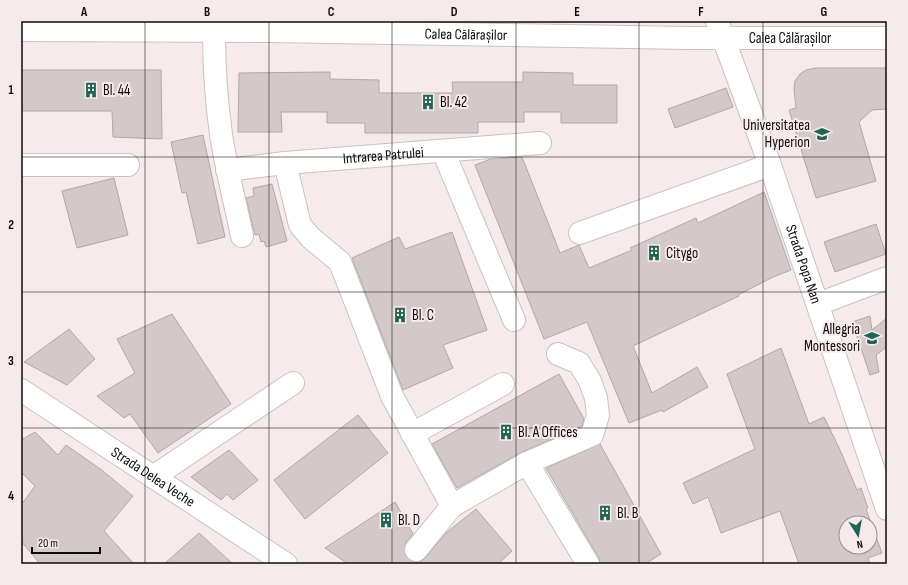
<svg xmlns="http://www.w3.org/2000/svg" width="908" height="585" font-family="'Sofia Sans Condensed',sans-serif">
<rect width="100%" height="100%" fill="#f6eaea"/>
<!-- building -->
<g fill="#d4c9c9" stroke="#b3a8a8" fill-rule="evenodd">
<path d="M816 68H887V109L872 110 859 122 876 181 816 198 789 110 796 108 794 89 795 81 800 74 806 70Z"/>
<path d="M21 70H161L162 139 113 137 112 111H21Z"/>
<path d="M330 72V79L379 80V93H453L452 82H523V72L573 73V85H617V123H561V112H524V122H478V133H365V123H327V112H281L282 132H238L239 73Z"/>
<path d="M726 88 733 107 675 128 668 109Z"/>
<path d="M203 135 225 237 198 244 186 192 182 193 171 142Z"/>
<path d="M522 157 560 253 579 245 589 268 632 250 630 248 696 218 698 223 764 192 791 270 773 277 738 295 739 296 633 346 652 393 697 367 708 387 663 412 662 410 629 423 587 322 544 339 475 165 491 159Z"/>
<path d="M114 178 128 235 77 248 62 191Z"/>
<path d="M272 184 287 241 266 247 264 241 261 242 259 234 255 235 246 198 254 196 253 188Z"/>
<path d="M876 224 886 254 835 272 824 242Z"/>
<path d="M452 232 487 330 443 345 453 368 403 390 352 258 399 237 405 249Z"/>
<path d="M172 314 231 404 158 453 130 414 124 418 97 396 135 373 117 339Z"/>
<path d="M870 316 872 330 887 318V347L876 355 879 372 870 375 852 322Z"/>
<path d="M69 329 95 359 67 385 24 362Z"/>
<path d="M781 348 809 424 824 417 841 452 857 490 861 488 868 508 866 509 882 553 868 558 870 564H799L780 511 721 533 708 497 693 504 683 483 755 449 727 374ZM846 523H870V547H846Z"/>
<path d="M559 374 584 419 582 426 522 452 457 488 432 444Z"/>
<path d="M358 415 388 453 305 519 274 480Z"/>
<path d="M35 432 58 455 66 445 103 471 133 496 104 531 134 564H40L21 541V505L35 486 21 472V440Z"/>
<path d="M600 444 661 554 645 564H600L599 558 546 468Z"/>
<path d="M229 450 258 480 233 500 227 494 221 500 191 477Z"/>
<path d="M395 502 413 534 406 542 404 548V555L408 559 414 562H420L425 558 446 533 476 509 512 551 498 564H348L325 548Z"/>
<path d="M199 533 233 564H164Z"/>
</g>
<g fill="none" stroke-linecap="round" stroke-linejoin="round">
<!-- minor-tunnel -->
<path stroke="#d3c9c9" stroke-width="22" stroke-dasharray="22 11" stroke-linecap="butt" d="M398 564 416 550"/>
<defs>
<g id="minor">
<path id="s1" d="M717 21 770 165 887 509"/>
<path d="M214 31C214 65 216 100 221 134 226 168 235 202 242 236"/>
<path d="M443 151 514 320"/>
<path d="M285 163 300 225 311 238 340 262 392 396 452 506"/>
<path d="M21 165H128"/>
<path id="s2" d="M227 170 285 163 540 143"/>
<path d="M580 233 770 165"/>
<path d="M818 304 887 278"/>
<path id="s3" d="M21 390 286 564"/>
<path d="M412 434 503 384"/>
<path d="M527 463 588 564"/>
<path d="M153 477 293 383"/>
<path d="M416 550 452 506 527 463 592 435 598 415 596 398 590 381 579 363 558 354"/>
</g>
<g id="major">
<path id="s4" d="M21 30 271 31 688 38H887"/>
</g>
</defs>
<!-- minor casing -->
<use href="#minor" stroke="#ccc1c1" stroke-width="24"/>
<!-- major casing -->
<use href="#major" stroke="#ccc1c1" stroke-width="24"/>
<!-- minor -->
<use href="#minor" stroke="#fff" stroke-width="22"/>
<!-- major -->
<use href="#major" stroke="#fff" stroke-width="22"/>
</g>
<!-- grid -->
<path fill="none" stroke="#0f0b0b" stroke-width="1" stroke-opacity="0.55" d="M145 21V564M269 21V564M392 21V564M516 21V564M639 21V564M763 21V564M21 157H887M21 292H887M21 428H887"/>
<!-- icons -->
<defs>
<symbol id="building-bare" viewBox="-9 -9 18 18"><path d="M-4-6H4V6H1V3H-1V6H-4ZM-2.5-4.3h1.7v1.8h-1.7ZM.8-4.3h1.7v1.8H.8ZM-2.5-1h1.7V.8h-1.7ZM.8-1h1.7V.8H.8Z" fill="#226453" stroke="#f6eaea" stroke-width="2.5" paint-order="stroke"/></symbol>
<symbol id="university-bare" viewBox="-9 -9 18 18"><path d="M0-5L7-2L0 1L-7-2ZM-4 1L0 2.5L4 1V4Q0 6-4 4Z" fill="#226453" stroke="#f6eaea" stroke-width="2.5" paint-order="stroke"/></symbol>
<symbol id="school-bare" viewBox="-9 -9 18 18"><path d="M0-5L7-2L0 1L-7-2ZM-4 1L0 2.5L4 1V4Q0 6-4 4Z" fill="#226453" stroke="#f6eaea" stroke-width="2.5" paint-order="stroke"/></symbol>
</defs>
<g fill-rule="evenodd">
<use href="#building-bare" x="80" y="79" width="22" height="22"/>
<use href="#building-bare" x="417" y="91" width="22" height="22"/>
<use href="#university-bare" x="811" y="123" width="22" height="22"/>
<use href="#building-bare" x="643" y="242" width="22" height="22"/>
<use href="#building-bare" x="389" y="304" width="22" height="22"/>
<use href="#school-bare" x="861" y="327" width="22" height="22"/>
<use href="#building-bare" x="495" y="421" width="22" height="22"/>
<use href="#building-bare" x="594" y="502" width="22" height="22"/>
<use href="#building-bare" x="375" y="509" width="22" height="22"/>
</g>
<g text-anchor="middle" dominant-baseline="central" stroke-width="4" stroke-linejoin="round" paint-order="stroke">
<!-- street labels -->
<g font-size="15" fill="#0f0b0b" stroke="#f6eaea">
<text stroke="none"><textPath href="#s4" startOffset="445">Calea Călărașilor</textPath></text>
<text stroke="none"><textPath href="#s4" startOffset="769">Calea Călărașilor</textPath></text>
<text stroke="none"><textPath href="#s2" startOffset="157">Intrarea Patrulei</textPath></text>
<text stroke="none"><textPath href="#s1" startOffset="258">Strada Popa Nan</textPath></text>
<text stroke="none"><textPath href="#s3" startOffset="158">Strada Delea Veche</textPath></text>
</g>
<!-- poi labels -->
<g font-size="15" fill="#0f0b0b" stroke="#f6eaea" text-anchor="start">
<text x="103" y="90">Bl. 44</text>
<text x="440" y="102">Bl. 42</text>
<text x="810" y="125" text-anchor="end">Universitatea<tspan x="810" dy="17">Hyperion</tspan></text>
<text x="666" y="253">Citygo</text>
<text x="412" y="315">Bl. C</text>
<text x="860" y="329" text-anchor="end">Allegria<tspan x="860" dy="17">Montessori</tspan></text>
<text x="518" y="432">Bl. A Offices</text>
<text x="617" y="513">Bl. B</text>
<text x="398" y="520">Bl. D</text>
</g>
</g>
<!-- border -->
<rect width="908" height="585" fill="none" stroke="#f6eaea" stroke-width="44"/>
<!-- north arrow -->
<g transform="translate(858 535) rotate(169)"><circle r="19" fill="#f6eaea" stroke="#9a9191"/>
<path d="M0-3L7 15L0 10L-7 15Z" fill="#226453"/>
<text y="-6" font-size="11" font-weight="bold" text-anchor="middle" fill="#0f0b0b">N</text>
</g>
<!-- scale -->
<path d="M32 547v6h68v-6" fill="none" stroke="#0f0b0b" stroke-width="2"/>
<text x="38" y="547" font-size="12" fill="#0f0b0b" stroke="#f6eaea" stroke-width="3" paint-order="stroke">20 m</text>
<rect x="22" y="22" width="864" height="541" fill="none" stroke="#0f0b0b" stroke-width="1.5"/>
<g font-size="13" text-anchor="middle" font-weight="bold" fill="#0f0b0b">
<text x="84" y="16">A</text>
<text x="207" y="16">B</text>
<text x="331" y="16">C</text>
<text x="454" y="16">D</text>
<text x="577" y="16">E</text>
<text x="701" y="16">F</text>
<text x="824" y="16">G</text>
<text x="11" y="94">1</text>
<text x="11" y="229">2</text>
<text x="11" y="365">3</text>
<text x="11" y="500">4</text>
</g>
</svg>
